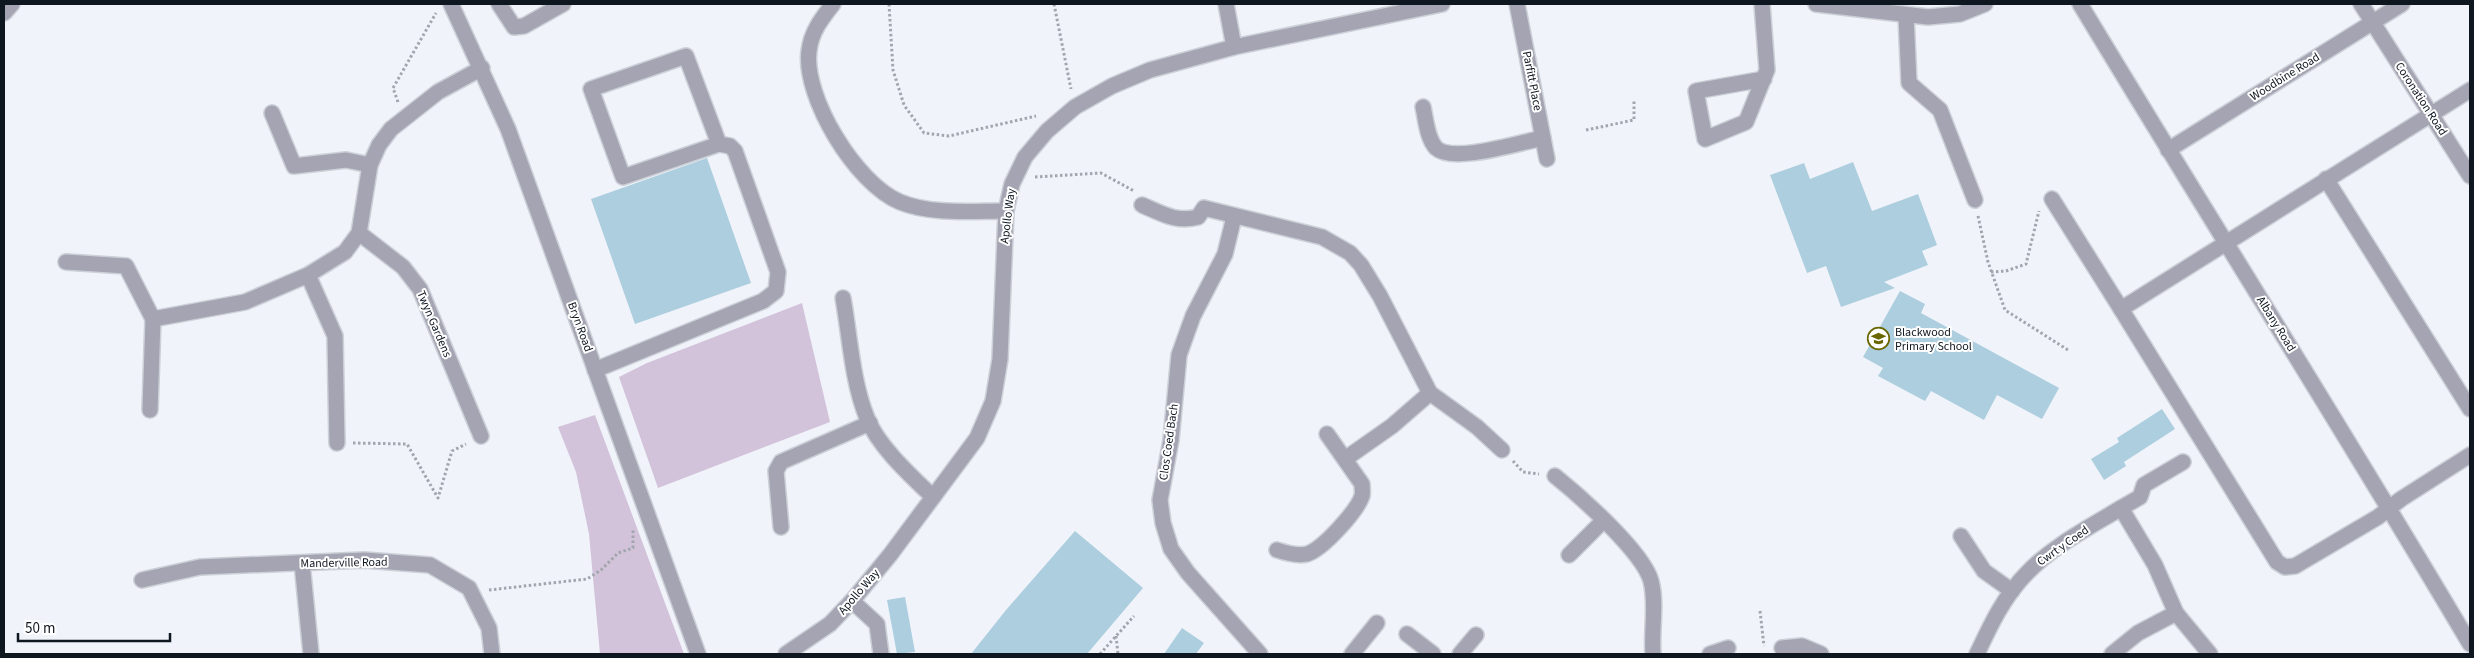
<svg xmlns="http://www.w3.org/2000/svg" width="2474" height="658" font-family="'Source Sans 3',sans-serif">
<rect width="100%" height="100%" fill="#f0f4fa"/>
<!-- green -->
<g fill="#d3c3da">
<path d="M802 303 830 422 658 488 619 377 647 363Z"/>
<path d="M595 415 684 654H600L589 534 576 472 558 427Z"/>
</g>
<!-- building -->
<g fill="#accede">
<path d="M707 158 751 283 635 324 591 199Z"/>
<path d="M1853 162 1872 211 1918 194 1937 245 1922 251 1928 265 1884 282 1895 288 1841 307 1826 266 1807 273 1770 175 1804 163 1810 179Z"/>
<path d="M1900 291 1925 304 1921 313 2059 388 2042 419 1997 395 1984 420 1931 391 1925 401 1878 376 1883 368 1863 357Z"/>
<path d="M2162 409 2175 429 2124 462 2126 466 2104 480 2091 459 2119 442 2117 438Z"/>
<path d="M1075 531 1143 588 1087 654H971L1006 610Z"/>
<path d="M905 597 915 652 897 654 887 600Z"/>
<path d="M1182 628 1204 643 1196 654H1164Z"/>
</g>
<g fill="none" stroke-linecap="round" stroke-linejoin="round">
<defs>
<g id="minor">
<path d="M451 4 508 129 698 654"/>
<path d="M499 4 514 27 524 26 563 4"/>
<path d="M833 4C822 18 811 32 809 51 803 97 856 184 900 202 932 215 972 211 1006 211"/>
<path d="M1226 4 1234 47"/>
<path d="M1517 4 1547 159"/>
<path d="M1762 4 1767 70 1746 122 1705 139 1696 91 1764 79"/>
<path d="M1816 4 1928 17 1960 14 1985 4"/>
<path d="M2080 4C2209 218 2343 429 2470 644"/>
<path d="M2361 4 2470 176"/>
<path d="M4 13 12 4"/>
<path d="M1906 15 1909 83 1940 110 1975 200"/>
<path d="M2470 90 2121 309 2277 562 2285 567 2295 566 2378 517 2401 499 2470 455"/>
<path d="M1423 107C1426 120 1427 138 1436 148 1453 164 1521 142 1543 138"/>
<path d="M272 113 294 166 346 160 370 165"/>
<path d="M2168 150 2402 4"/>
<path d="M2326 179 2470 409"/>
<path d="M2052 199 2121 309"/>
<path d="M1142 205C1161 213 1176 223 1198 217L1204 208 1322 237 1350 253 1361 265 1380 296 1430 393 1477 427 1502 450"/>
<path d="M1234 217 1225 254 1193 316 1179 355 1171 440 1160 500 1163 523 1171 549 1188 573 1260 654"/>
<path d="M359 233 403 267 420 289 481 436"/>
<path d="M66 262 126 266 153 319 245 302 308 275 345 252 359 233 370 165 379 145 391 129 438 92 482 68"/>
<path d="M308 275 335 336 337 443"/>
<path d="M843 298C850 337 852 381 867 418 878 446 911 476 933 497"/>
<path d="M595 370 763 301 776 291 778 272 735 151 730 146 719 144 623 177 591 89 686 56 719 144"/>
<path d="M150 410 153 319"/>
<path d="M1345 459 1392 426 1430 393"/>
<path d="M1555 476C1580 496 1643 552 1651 581 1657 604 1651 630 1653 654"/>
<path d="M2121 508 2140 497 2144 485 2183 462"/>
<path d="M781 527 776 471 781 462 870 423"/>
<path d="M1961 536 1984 571 2012 591"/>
<path d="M1277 550C1286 553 1298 556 1307 554 1323 549 1357 511 1362 496 1363 492 1362 488 1362 484L1327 434"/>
<path d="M1569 555 1604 520"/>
<path d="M302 563 311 654"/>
<path d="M142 580 200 567 364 560 430 565 469 588 489 628 492 654"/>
<path d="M852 601 877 624 881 654"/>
<path d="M1407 634 1433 654"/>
<path d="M1782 648 1802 646 1821 654"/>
<path d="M786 654 830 624 852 601 890 555 977 438 993 401 1000 359 1006 211 1012 184 1025 157 1047 131 1075 107 1112 86 1150 70 1234 47 1442 4"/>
<path d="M1352 654 1377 623"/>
<path d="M1460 654 1476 635"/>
<path d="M1710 654 1728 648"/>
<path d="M1977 654C1990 626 2004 596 2027 573 2053 546 2088 528 2121 508L2155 565 2176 613 2210 654"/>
<path d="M2112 654 2138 633 2176 613"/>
</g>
</defs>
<!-- minor casing -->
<use href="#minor" stroke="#ccd0d7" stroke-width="18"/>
<!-- path -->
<g stroke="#a1a6ae" stroke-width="3" stroke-dasharray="2.5 2.5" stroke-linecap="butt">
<path d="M889 4 893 70 904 105 924 133 949 136 1036 116"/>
<path d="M1054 4 1071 89"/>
<path d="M398 102 393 88 436 13"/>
<path d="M1586 130 1634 120V101"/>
<path d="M1035 177 1101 173 1134 191"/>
<path d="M1978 216 1988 262 2005 310 2068 350"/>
<path d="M1991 272 2006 271 2026 264 2039 211"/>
<path d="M353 443 407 444 438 498 452 451 466 444"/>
<path d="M1513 461 1523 472 1539 474"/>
<path d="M489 590 587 579 601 570 618 553 633 548V530"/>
<path d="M1760 611 1764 646"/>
<path d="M1116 636 1118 654"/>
<path d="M1100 654 1134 616"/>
</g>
<!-- minor -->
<use href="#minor" stroke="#a4a4b3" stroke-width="15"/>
</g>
<!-- icons -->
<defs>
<symbol id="school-ring" viewBox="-11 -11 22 22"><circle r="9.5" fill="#fff" stroke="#6a6600" stroke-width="1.5"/><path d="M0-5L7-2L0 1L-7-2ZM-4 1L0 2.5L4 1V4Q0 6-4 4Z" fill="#6a6600"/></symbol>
</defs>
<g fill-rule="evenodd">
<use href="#school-ring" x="1866" y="326" width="25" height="25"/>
</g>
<g text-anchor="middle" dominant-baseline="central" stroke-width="4" stroke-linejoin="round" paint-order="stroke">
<!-- street labels -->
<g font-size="12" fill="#0e1620" stroke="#fff">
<text transform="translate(2285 77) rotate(-32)">Woodbine Road</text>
<text transform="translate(1532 81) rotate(79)">Parfitt Place</text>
<text transform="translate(2421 99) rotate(57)">Coronation Road</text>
<text transform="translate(1008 216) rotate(-83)">Apollo Way</text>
<text transform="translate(434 324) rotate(67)">Twyn Gardens</text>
<text transform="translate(2276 324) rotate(58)">Albany Road</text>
<text transform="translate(580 327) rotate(70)">Bryn Road</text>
<text transform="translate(1169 442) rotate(-82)">Clos Coed Bach</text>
<text transform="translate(2063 546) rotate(-35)">Cwrt y Coed</text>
<text transform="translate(344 563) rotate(-1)">Manderville Road</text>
<text transform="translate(859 592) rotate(-49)">Apollo Way</text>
</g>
<!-- poi labels -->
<g font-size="12" fill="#0e1620" stroke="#fff" text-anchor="start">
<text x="1895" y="332">Blackwood<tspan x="1895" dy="14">Primary School</tspan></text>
</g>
</g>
<!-- border -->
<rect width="2474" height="658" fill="none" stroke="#0e1620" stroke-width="10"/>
<!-- scale -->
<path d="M18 633v8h152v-8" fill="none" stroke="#0e1620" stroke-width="2.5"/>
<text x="25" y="633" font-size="15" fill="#0e1620" stroke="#ffffff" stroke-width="4" paint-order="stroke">50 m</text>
</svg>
